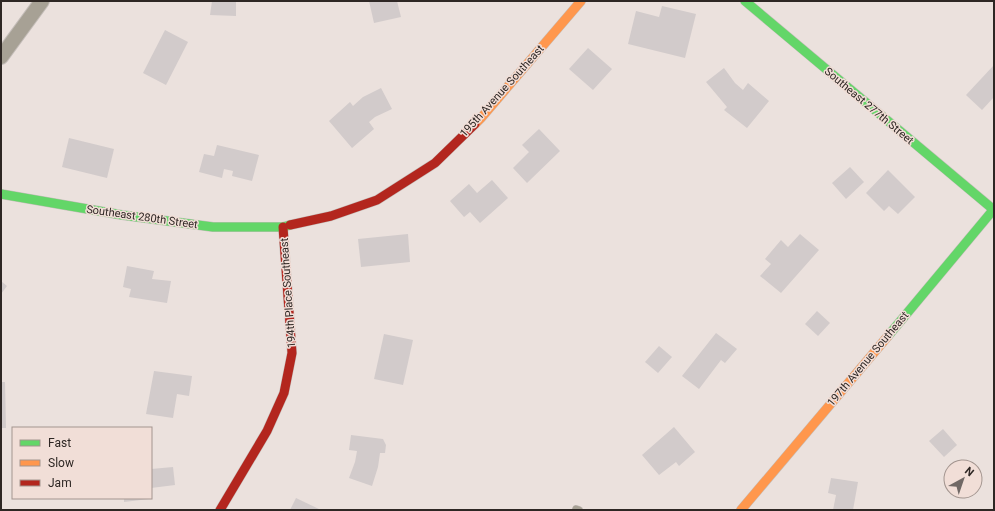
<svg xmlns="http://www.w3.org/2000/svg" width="995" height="511" font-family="Roboto,sans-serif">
<rect width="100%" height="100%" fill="#ebe1dd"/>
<!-- building -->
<g fill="#d2cbcb">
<path d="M212 1H236V16L210 15Z"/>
<path d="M369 1H397L401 17 374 23Z"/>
<path d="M662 6 696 14 685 58 628 44 636 11 659 17Z"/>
<path d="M165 30 188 42 166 85 143 73Z"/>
<path d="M588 48 612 69 593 90 569 69Z"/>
<path d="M994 65V97L982 110 966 95Z"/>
<path d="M724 68 735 83 743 90 748 83 769 101 747 128 724 110 727 107 706 82Z"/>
<path d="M381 88 392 109 375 117 369 122 374 129 352 148 329 121 350 102 353 106 363 97Z"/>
<path d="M539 129 560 151 527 183 513 168 529 152 522 145Z"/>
<path d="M69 138 114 149 107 178 62 167Z"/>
<path d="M217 145 259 155 252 181 232 176 233 171 224 169 222 178 199 172 204 154 214 156Z"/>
<path d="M850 167 864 182 846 199 832 183Z"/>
<path d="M888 170 915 197 898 214 889 206 884 211 866 193Z"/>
<path d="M492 180 508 198 480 223 470 212 464 217 450 201 469 184 477 193Z"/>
<path d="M408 234 410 262 361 267 358 239Z"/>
<path d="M800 234 819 250 781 293 760 276 771 264 765 259 781 240 788 247Z"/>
<path d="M127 266 154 271 152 279 171 281 167 303 129 297 131 289 123 287Z"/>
<path d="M1 281 7 286 1 294Z"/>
<path d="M817 311 830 323 818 336 805 324Z"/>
<path d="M716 333 737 349 725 363 721 360 699 389 682 376Z"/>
<path d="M384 334 413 340 403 385 374 379Z"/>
<path d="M659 346 672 357 658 373 645 362Z"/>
<path d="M154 371 192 376 189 396 177 394 173 418 146 414Z"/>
<path d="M1 382H5L6 428H1Z"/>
<path d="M674 427 695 452 679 466 676 462 659 475 642 455Z"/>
<path d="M943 429 957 445 944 457 929 441Z"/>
<path d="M351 435 383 439 386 445 385 453H380L378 467 372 486 349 478 355 462 357 451 349 450Z"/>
<path d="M173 467 175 485 151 488V469Z"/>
<path d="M831 478 858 482 853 510H833L836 495 828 493Z"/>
<path d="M124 498H149V499L124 502Z"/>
<path d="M296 498 321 510H290Z"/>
</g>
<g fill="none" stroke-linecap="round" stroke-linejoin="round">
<defs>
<path id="lane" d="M576 509 579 510"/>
<path id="street" d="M1 57 42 1"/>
<g id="fast">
<path d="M745 1 994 210"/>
<path d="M1 194 122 215 213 227H283L290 225"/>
<path d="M888 336 994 209"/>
</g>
<g id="slow">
<path d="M475 124 481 118 581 1"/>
<path d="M741 510 888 336"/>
</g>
<g id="jam">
<path d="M290 225 331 216 377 200 435 163 475 124"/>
<path d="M220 510 267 431 284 393 292 353 283 227"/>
</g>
</defs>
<!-- lane casing -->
<use href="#lane" stroke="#c4bdb9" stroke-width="8"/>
<!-- street casing -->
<use href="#street" stroke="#c4bdb9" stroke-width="16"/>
<!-- fast casing -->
<use href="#fast" stroke="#c4bdb9" stroke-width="10"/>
<!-- slow casing -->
<use href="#slow" stroke="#c4bdb9" stroke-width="10"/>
<!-- jam casing -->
<use href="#jam" stroke="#c4bdb9" stroke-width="10"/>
<!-- lane -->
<use href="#lane" stroke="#a7a195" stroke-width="7"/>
<!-- street -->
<use href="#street" stroke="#a7a195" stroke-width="14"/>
<!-- fast -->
<use href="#fast" stroke="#63d668" stroke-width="9"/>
<!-- slow -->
<use href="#slow" stroke="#ff974d" stroke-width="9"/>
<!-- jam -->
<use href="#jam" stroke="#b3261e" stroke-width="9"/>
</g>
<g text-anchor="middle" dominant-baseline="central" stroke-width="3" stroke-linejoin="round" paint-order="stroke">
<!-- street labels -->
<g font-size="11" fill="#2e2724" stroke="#f1ded7">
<text transform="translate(502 91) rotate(-48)">195th Avenue Southeast</text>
<text transform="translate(869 106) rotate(40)">Southeast 277th Street</text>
<text transform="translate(142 217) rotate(8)">Southeast 280th Street</text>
<text transform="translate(288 293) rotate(-94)">194th Place Southeast</text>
<text transform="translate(868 359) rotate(-50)">197th Avenue Southeast</text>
</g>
</g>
<!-- border -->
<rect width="995" height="511" fill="none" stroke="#2e2724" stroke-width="4"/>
<!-- legend -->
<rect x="12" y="427" width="140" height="72" fill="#f1ded7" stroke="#a3958f"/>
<rect x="20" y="440" width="20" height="6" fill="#63d668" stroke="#a3958f"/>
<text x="48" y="447" font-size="12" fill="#2e2724">Fast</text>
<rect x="20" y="460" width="20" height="6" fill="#ff974d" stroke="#a3958f"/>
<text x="48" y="467" font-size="12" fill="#2e2724">Slow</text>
<rect x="20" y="480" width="20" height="6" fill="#b3261e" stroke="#a3958f"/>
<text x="48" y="487" font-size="12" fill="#2e2724">Jam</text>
<!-- north arrow -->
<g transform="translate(963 479) rotate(40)"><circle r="19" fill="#f1ded7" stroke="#a3958f"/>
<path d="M0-3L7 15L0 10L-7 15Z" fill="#706865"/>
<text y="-6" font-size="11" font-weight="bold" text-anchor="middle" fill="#2e2724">N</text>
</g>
</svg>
